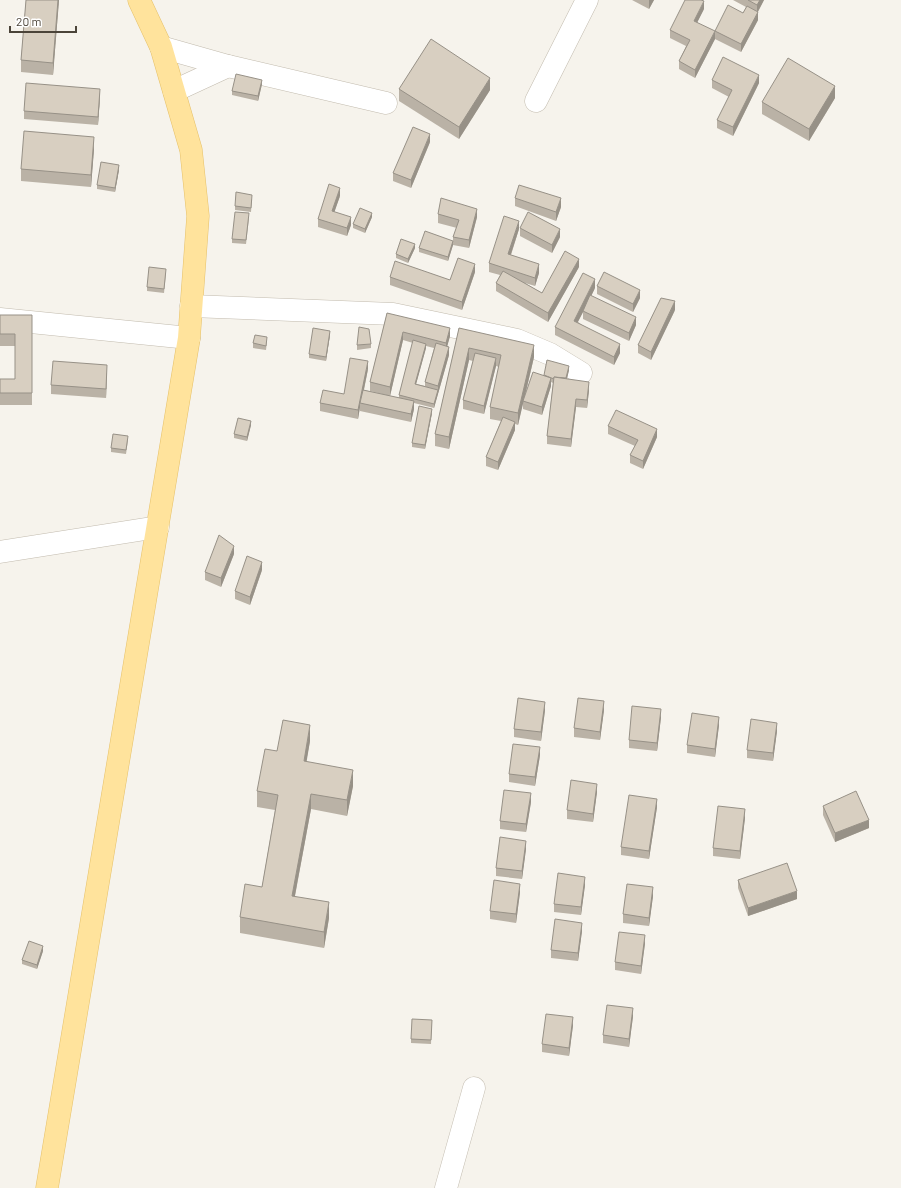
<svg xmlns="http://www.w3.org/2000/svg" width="901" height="1188" font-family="Barlow,sans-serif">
<rect width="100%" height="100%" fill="#f6f3ec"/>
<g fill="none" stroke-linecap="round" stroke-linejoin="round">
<defs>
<g id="minor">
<path d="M161 47 228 66 386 103"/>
<path d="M174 91 228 66"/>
<path d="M536 101 587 0"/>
<path d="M191 306 393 314 517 340 550 354 581 373"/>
<path d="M0 319 189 338"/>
<path d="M0 552 158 527"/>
<path d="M446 1188 474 1088"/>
</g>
<path id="major" d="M47 1188 189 338 198 216 191 150 161 47 139 0"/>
</defs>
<!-- minor casing -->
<use href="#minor" stroke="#c2bbae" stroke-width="23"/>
<!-- major casing -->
<use href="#major" stroke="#e6c16a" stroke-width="23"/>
<!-- minor -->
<use href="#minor" stroke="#fff" stroke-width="22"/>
<!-- major -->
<use href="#major" stroke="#ffe39c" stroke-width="22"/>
</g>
<!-- wall -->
<g fill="#bab2a6" fill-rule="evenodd">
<path d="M26 0H59L53 75 21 72V60Z"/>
<path d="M632 0H654L649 9Z"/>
<path d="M733 0H764L758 12V20L741 52 715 39V31L743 13 746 7Z"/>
<path d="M704 9 697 22 715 39 695 78 679 69V61L686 46 670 38V30Z"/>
<path d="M712 80 759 83 733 136 717 128V120L729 97 712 88Z"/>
<path d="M262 84 258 101 232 95V91Z"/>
<path d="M399 89 490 90 459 139 399 101Z"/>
<path d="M100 97 98 125 24 119V111Z"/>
<path d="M835 98 809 141 762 114V102Z"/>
<path d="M430 142 411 188 393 181V173Z"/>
<path d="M94 149 91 187 21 181V169Z"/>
<path d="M119 170 115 192 97 189V185Z"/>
<path d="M340 196 334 212 351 225 347 236 318 227V219Z"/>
<path d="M515 198 561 207 556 221 515 206Z"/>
<path d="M252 199 251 212 235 210V206Z"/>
<path d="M438 214 477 217 469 248 453 245 448 261 419 252V248L453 241V237L457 228 438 223Z"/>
<path d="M372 217 365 233 353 228V224Z"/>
<path d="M249 218 246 244 232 243V239Z"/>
<path d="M520 228 560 237 552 253 520 236Z"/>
<path d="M519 229 511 255 539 273 535 286 525 283 542 293 579 267 548 322 496 291V283L500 275 489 272V263Z"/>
<path d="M415 248 408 263 396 258V254Z"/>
<path d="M475 272 462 310 390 285V277L450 280Z"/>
<path d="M166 273 164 293 147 291V287Z"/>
<path d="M597 286 640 298 633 312 597 294Z"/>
<path d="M595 288 591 296 636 325 629 341 583 319V312L578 322 620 353 614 365 555 335V327Z"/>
<path d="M675 310 651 360 638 353V345Z"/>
<path d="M387 313 450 336 447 346 449 355 434 408 414 403V409L411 422 360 411V407L358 419 320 411V403L344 394 368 369 364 390 399 398V395L413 343 403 340 390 396 370 391V382ZM426 346 434 348 425 382V386L416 384 426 348Z"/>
<path d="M0 315H32V405H0V379H15V346H0Z"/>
<path d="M459 328 534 357 524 400 544 375 569 370 567 379 589 390 587 408 576 407 571 447 547 444V436L553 383 551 382V386L542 415 523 409V402L518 425 515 424V430L498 470 486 466V457L501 421 490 419V407L499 367 496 366 484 414 463 409V400L473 361 469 360 449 449 435 446V434Z"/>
<path d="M330 335 326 361 309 358V354Z"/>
<path d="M267 341 266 350 253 348V343Z"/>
<path d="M371 344V348L357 350V345Z"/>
<path d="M107 373 106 398 51 394V385Z"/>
<path d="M432 413 425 449 412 447V443Z"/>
<path d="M251 425 247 441 234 438V434Z"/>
<path d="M608 426 657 437 643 469 630 463V455L635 446 608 434Z"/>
<path d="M128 440 126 454 111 452V448Z"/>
<path d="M234 554 221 587 205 580V572Z"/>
<path d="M262 570 250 605 235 599V591Z"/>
<path d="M545 710 541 741 514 737V729Z"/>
<path d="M604 710 600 740 574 737V728Z"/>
<path d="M661 717 657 751 629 748V740Z"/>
<path d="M719 725 715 757 687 753V745Z"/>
<path d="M777 731 773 761 747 758V750Z"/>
<path d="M310 741 306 762 353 786 347 816 311 809 295 896 329 918 324 948 240 933V917L262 887 275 810 257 807V791L277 751Z"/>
<path d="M540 755 535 786 509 782V774Z"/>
<path d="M597 792 593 822 567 819V810Z"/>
<path d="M531 802 526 832 500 829V821Z"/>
<path d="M823 806 869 828 835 842 823 815Z"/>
<path d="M657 807 649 859 621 855V847Z"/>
<path d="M745 818 740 859 713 856V848Z"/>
<path d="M526 849 522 879 496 876V868Z"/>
<path d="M738 880 797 899 748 916 738 888Z"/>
<path d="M585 885 581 915 554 912V904Z"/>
<path d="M520 892 516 923 490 919V911Z"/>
<path d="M653 896 649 926 623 923V914Z"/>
<path d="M582 931 578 961 551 958V950Z"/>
<path d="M645 943 641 974 615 970V962Z"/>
<path d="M43 951 37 969 22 964V960Z"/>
<path d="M633 1016 629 1047 603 1043V1035Z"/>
<path d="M432 1020 431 1044 411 1043V1039Z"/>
<path d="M573 1025 569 1056 542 1052V1044Z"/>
</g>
<!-- shaded-wall -->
<g fill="#979187">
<path d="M58 0H59L53 75V63Z"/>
<path d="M649 0H654L649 9Z"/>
<path d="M760 0H764L757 13V5Z"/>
<path d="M704 1V9L694 29V21Z"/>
<path d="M758 12V20L741 52V44Z"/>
<path d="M715 31V39L695 78V70Z"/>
<path d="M759 75V83L733 136V127Z"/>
<path d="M490 78V90L459 139V127Z"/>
<path d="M262 80V84L258 101V96Z"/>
<path d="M835 86V98L809 141V129Z"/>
<path d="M100 89V97L98 125V117Z"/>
<path d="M430 134V142L411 188V180Z"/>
<path d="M94 137V149L91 187V175Z"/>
<path d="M119 165V170L115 192V188Z"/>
<path d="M340 188V196L332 219V211Z"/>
<path d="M561 198V207L556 221V212Z"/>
<path d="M477 209V217L469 248V240Z"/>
<path d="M372 213V217L365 233V229Z"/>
<path d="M351 217V225L347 236V228Z"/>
<path d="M519 221V229L508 263V254Z"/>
<path d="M560 229V237L552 253V245Z"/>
<path d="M453 241V245L448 261V257Z"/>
<path d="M415 244V248L408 263V259Z"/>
<path d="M579 259V267L548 322V313Z"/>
<path d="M475 264V272L462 310V302Z"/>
<path d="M539 264V273L535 286V278Z"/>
<path d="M595 279V288L584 311H583V312L574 329V321Z"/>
<path d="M640 290V298L633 312V304Z"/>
<path d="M675 301V310L651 360V352Z"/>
<path d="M636 317V325L629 341V333Z"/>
<path d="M450 328V336L446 351V343Z"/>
<path d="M330 331V335L326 361V357Z"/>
<path d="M403 332V340L390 396V387Z"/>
<path d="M426 344V348L415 388V384Z"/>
<path d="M620 344V353L614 365V357Z"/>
<path d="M534 345V357L518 425V413Z"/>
<path d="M449 347V355L434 408V404L438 390V386Z"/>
<path d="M469 348V360L449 449V437Z"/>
<path d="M496 358V366L484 414V406Z"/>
<path d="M368 361V369L361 403H360V407L358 419V410Z"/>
<path d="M107 365V373L106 398V389Z"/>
<path d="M569 366V370L565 386V382Z"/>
<path d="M551 378V386L542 415V407Z"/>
<path d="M589 382V390L587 408V400Z"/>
<path d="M576 399V407L571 447V439Z"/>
<path d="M414 401V409L411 422V414Z"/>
<path d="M432 409V413L425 449V445Z"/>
<path d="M251 421V425L247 441V437Z"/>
<path d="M515 422V430L498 470V462Z"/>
<path d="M657 429V437L643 469V461Z"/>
<path d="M234 546V554L221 587V578Z"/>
<path d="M262 562V570L250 605V597Z"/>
<path d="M604 701V710L600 740V732Z"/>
<path d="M545 702V710L541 741V732Z"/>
<path d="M661 709V717L657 751V743Z"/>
<path d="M719 717V725L715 757V749Z"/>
<path d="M777 723V731L773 761V753Z"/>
<path d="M310 725V741L304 777V761Z"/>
<path d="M540 747V755L535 786V777Z"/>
<path d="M353 770V786L347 816V800Z"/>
<path d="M597 784V792L593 822V814Z"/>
<path d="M531 793V802L526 832V824Z"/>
<path d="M311 794V809L292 911V896Z"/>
<path d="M657 799V807L649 859V851Z"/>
<path d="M745 809V818L740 859V851Z"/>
<path d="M869 820V828L835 842V833Z"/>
<path d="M526 841V849L522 879V871Z"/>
<path d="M585 877V885L581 915V907Z"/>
<path d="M520 884V892L516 923V914Z"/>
<path d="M653 887V896L649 926V918Z"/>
<path d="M797 891V899L748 916V908Z"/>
<path d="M329 902V918L324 948V932Z"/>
<path d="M582 923V931L578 961V953Z"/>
<path d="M645 935V943L641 974V966Z"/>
<path d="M43 946V951L37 969V965Z"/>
<path d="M633 1008V1016L629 1047V1039Z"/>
<path d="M573 1017V1025L569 1056V1048Z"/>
</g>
<!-- building -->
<g fill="#d8cfc1" stroke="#979187">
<path d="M26 0H58L53 63 21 60Z"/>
<path d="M685 0H701L704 1 694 21 715 31 695 70 679 61 690 40 670 30Z"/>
<path d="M748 0H760L757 5Z"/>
<path d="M728 5 743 13 747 6 758 12 741 44 715 31Z"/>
<path d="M431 39 490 78 459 127 399 89Z"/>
<path d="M723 57 759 75 733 127 717 120 732 90 712 80Z"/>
<path d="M788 58 835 86 809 129 762 102Z"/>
<path d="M236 74 262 80 258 96 232 91Z"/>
<path d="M26 83 100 89 98 117 24 111Z"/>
<path d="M413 127 430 134 411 180 393 173Z"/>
<path d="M24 131 94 137 91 175 21 169Z"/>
<path d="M101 162 119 165 115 188 97 185Z"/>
<path d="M329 184 340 188 332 211 351 217 347 228 318 219Z"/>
<path d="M519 185 561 198 556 212 515 198Z"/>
<path d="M236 192 252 195 251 208 235 206Z"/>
<path d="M441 198 477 209 469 240 453 237 459 220 438 214Z"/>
<path d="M360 208 372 213 365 229 353 224Z"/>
<path d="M235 212 249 213 246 240 232 239Z"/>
<path d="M528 212 560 229 552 245 520 228Z"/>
<path d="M504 216 519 221 508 254 539 264 535 278 489 263Z"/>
<path d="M425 231 453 241 448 257 419 248Z"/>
<path d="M401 239 415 244 408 259 396 254Z"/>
<path d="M565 251 579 259 548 313 496 283 503 271 542 293Z"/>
<path d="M458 258 475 264 462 302 390 277 395 261 450 280Z"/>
<path d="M149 267 166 269 164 289 147 287Z"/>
<path d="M604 272 640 290 633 304 597 286Z"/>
<path d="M583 273 595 279 574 321 620 344 614 357 555 327Z"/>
<path d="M590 295 636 317 629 333 583 311Z"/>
<path d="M661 298 675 301 651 352 638 345Z"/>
<path d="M387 313 450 328 446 343 403 332 390 387 370 382Z"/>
<path d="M0 315H32V393H0V379H15V334H0Z"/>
<path d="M359 327 369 329 371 344 357 345Z"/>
<path d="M313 328 330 331 326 357 309 354Z"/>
<path d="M459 328 534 345 518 413 490 407 501 355 469 348 449 437 435 434Z"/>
<path d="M255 335 267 337 266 346 253 343Z"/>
<path d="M413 340 426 344 415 384 438 390 434 404 399 395Z"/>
<path d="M436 343 449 347 438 386 425 382Z"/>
<path d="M475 353 496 358 484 406 463 400Z"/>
<path d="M350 358 368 361 358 410 320 403 323 390 344 394Z"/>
<path d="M547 360 569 366 566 378 554 377V379L544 375Z"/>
<path d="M53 361 107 365 106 389 51 385Z"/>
<path d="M533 372 551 378 542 407 523 401Z"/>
<path d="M554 377 589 382 587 400 576 399 571 439 547 436Z"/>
<path d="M363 390 414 401 411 414 360 403Z"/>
<path d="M419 406 432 409 425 445 412 443Z"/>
<path d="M616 410 657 429 643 461 630 455 638 440 608 426Z"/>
<path d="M503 417 515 422 498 462 486 457Z"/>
<path d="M238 418 251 421 247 437 234 434Z"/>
<path d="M113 434 128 436 126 450 111 448Z"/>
<path d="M219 535 234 546 221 578 205 572Z"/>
<path d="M247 556 262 562 250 597 235 591Z"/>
<path d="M518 698 545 702 541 732 514 729Z"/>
<path d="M578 698 604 701 600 732 574 728Z"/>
<path d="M632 706 661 709 657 743 629 740Z"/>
<path d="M692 713 719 717 715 749 687 745Z"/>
<path d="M751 719 777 723 773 753 747 750Z"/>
<path d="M283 720 310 725 304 761 353 770 347 800 311 794 292 896 329 902 324 932 240 917 245 884 262 887 278 795 257 791 265 749 277 751Z"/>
<path d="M513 744 540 747 535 777 509 774Z"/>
<path d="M571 780 597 784 593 814 567 810Z"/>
<path d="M504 790 531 793 526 824 500 821Z"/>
<path d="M856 791 869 820 835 833 823 806Z"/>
<path d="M629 795 657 799 649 851 621 847Z"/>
<path d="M718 806 745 809 740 851 713 848Z"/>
<path d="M500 837 526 841 522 871 496 868Z"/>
<path d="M787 863 797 891 748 908 738 880Z"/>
<path d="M558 873 585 877 581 907 554 904Z"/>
<path d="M494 880 520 884 516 914 490 911Z"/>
<path d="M627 884 653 887 649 918 623 914Z"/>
<path d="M555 919 582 923 578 953 551 950Z"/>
<path d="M619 932 645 935 641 966 615 962Z"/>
<path d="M29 941 43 946 37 965 22 960Z"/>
<path d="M607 1005 633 1008 629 1039 603 1035Z"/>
<path d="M546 1014 573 1017 569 1048 542 1044Z"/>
<path d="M412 1019 432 1020 431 1040 411 1039Z"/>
</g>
<!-- scale -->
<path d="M10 26v6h66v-6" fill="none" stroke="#4b4439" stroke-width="2"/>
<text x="16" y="26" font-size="12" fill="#4b4439" stroke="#ffffff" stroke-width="3" paint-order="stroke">20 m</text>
</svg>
